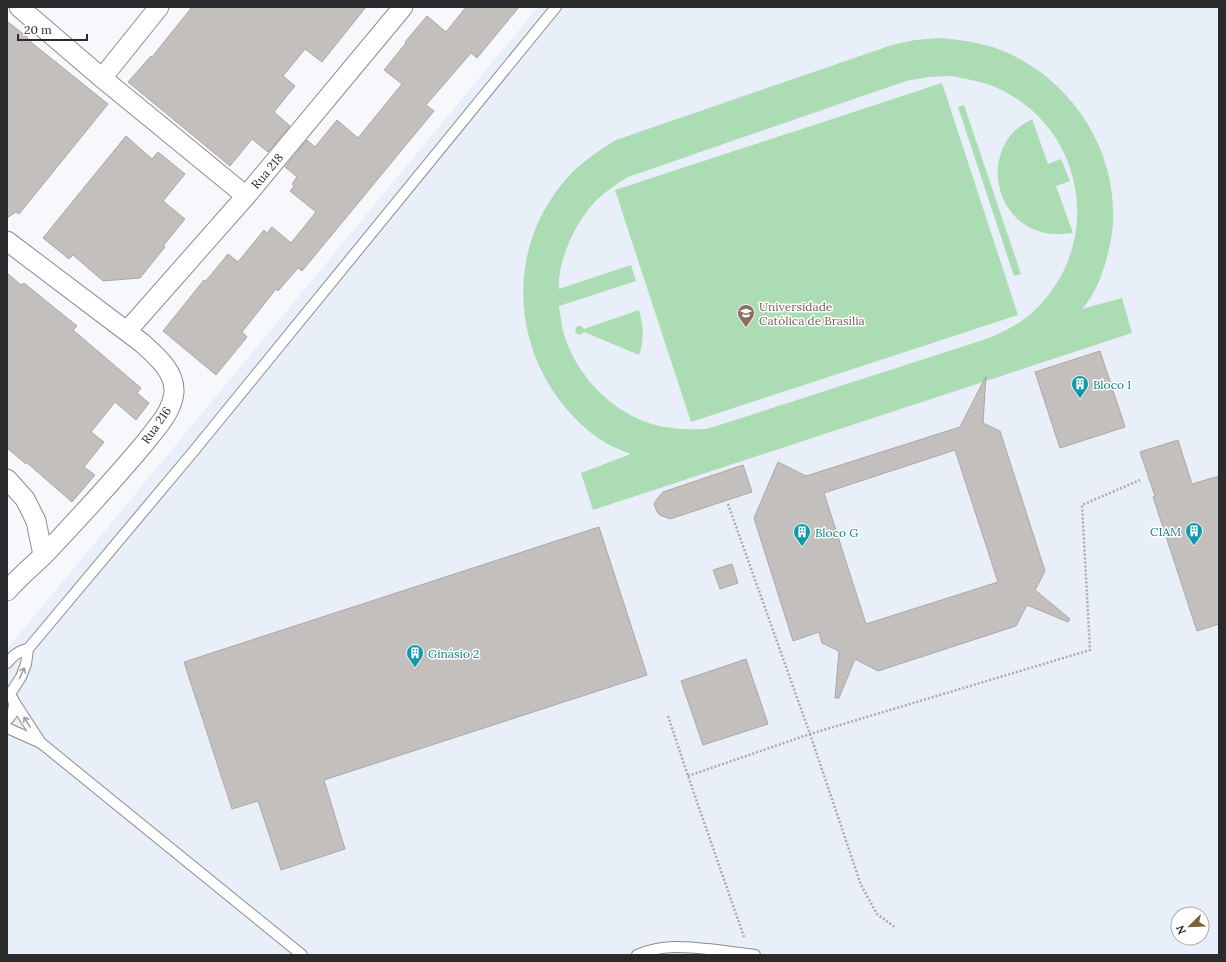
<svg xmlns="http://www.w3.org/2000/svg" width="1226" height="962" font-family="Lora,serif">
<rect width="100%" height="100%" fill="#f6f8fb"/>
<!-- built -->
<path fill="#e9eff9" fill-rule="evenodd" d="M538 7H1219V955H7V649ZM1178 914H1202V938H1178Z"/>
<!-- green -->
<g fill="#acdcb3" fill-rule="evenodd">
<path d="M939 38C963 40 988 43 1010 54 1079 86 1124 163 1111 240 1106 264 1099 290 1082 309L1122 298 1132 333 593 510 581 473 631 454C620 450 608 445 598 438 517 379 497 264 562 184 577 165 596 152 616 140L892 45 915 40ZM951 76C966 79 981 81 995 87 1084 125 1105 240 1037 308 1021 324 1001 334 980 341L707 429C685 430 664 429 643 421 604 405 572 369 562 327 561 320 560 313 559 306L636 281 631 265 559 289C557 262 575 224 593 204 603 193 615 185 628 177L906 81 928 77Z"/>
<path d="M942 83 1018 315 691 422 615 190Z"/>
<path d="M964 105 1021 274 1014 276 958 107Z"/>
<path d="M1032 119 1048 164 1061 159 1070 181 1056 186 1073 233C1064 234 1055 235 1045 233 1001 224 984 170 1010 136 1016 128 1024 124 1032 119Z"/>
<path d="M639 310C643 326 645 339 639 355L584 332 580 335 576 333 575 331 577 326H581L584 329Z"/>
</g>
<!-- building -->
<g fill="#c3bfbd" stroke="#aba8a6" fill-rule="evenodd">
<path d="M192 7H366L322 62 305 49 283 76 295 86 274 112 290 126 268 152 252 139 230 166 128 82 151 56 152 57Z"/>
<path d="M466 7H519L477 58 471 53 426 105 434 111 302 271 298 268 278 291 276 289 242 332 247 337 216 375 163 331 204 280 205 282 228 254 238 262 264 230 267 233 272 227 291 243 316 212 290 191 294 186 292 184 297 177 285 167 307 140 315 147 337 120 358 138 402 84 384 70 406 43 405 42 427 16 446 32Z"/>
<path d="M7 21 28 38 27 39 108 104 19 214 16 212 7 218Z"/>
<path d="M126 136 152 159 158 152 185 174 163 201 185 219 163 246 165 247 140 278 103 281 73 255 69 259 43 238Z"/>
<path d="M7 273 21 285 24 283 77 326 73 330 141 388 137 393 149 403 136 420 115 402 91 432 104 442 84 467 95 475 72 502 26 462V464L7 448Z"/>
<path d="M1100 351 1125 427 1060 448 1035 372Z"/>
<path d="M986 376 983 423 1000 431 1045 571 1035 590 1070 619 1068 622 1027 605 1016 626 878 671 855 659 839 698H835L839 651 822 643 819 632 793 641 754 518 778 462 806 476 960 427ZM955 450 998 582 866 624 824 493Z"/>
<path d="M1178 440 1192 484 1219 476V624L1197 631 1158 512 1153 497 1155 496 1140 452Z"/>
<path d="M743 465 752 492 670 519 660 515 657 512 654 504 657 499 663 492Z"/>
<path d="M599 527 647 675 324 780 345 849 281 870 258 801 232 809 184 662Z"/>
<path d="M732 564 738 583 720 589 713 570Z"/>
<path d="M746 659 768 724 703 745 681 681Z"/>
</g>
<g fill="none" stroke-linecap="round" stroke-linejoin="round">
<defs>
<g id="lane">
<path d="M7 663C13 656 18 651 28 649"/>
<path d="M10 694 21 677 26 664 28 649 193 452 556 7"/>
<path d="M13 700 41 743 302 955"/>
<path d="M7 720C14 714 15 707 13 699"/>
<path d="M7 728 41 743"/>
<path d="M637 955C664 943 689 947 717 950 730 952 743 953 755 955"/>
</g>
<g id="street">
<path d="M19 7 102 78 246 196"/>
<path d="M102 78 159 7"/>
<path d="M7 241 142 343C156 356 175 371 174 392 172 413 156 428 144 444 112 482 78 519 44 555 31 567 18 578 7 591"/>
<path d="M127 331 246 196 403 7"/>
<path d="M7 479 25 499 36 521 43 555"/>
</g>
</defs>
<!-- lane casing -->
<use href="#lane" stroke="#8b8d90" stroke-width="12"/>
<!-- street casing -->
<use href="#street" stroke="#8b8d90" stroke-width="21"/>
<!-- path -->
<g stroke="#aaabae" stroke-width="2.5" stroke-dasharray="2 2" stroke-linecap="butt">
<path d="M728 504 810 734 861 885 877 914 896 928"/>
<path d="M668 716 688 776 744 937"/>
<path d="M688 776 810 734 1090 650 1082 505 1140 480"/>
</g>
<!-- lane -->
<use href="#lane" stroke="#fff" stroke-width="10"/>
<!-- street -->
<use href="#street" stroke="#fff" stroke-width="19"/>
</g>
<!-- one-way arrows -->
<defs><path id="oneway-shaft" d="M-6 0H5M1.5-3L5.5 0L1.5 3" fill="none" stroke-width="1.6" stroke-linecap="round" stroke-linejoin="round"/></defs>
<g stroke="#9f9fa0">
<use href="#oneway-shaft" transform="translate(22 673) rotate(-66)"/>
<use href="#oneway-shaft" transform="translate(27 722) rotate(-122)"/>
</g>
<!-- icons -->
<defs>
<symbol id="university-pin" viewBox="-11 -11 22 30"><path d="M0 17L-7.5 6A9.5 9.5 0 1 1 7.5 6Z" fill="#8d6e63" stroke="#fff"/><path d="M0-5L7-2L0 1L-7-2ZM-4 1L0 2.5L4 1V4Q0 6-4 4Z" fill="#fff"/></symbol>
<symbol id="building-pin" viewBox="-11 -11 22 30"><path d="M0 17L-7.5 6A9.5 9.5 0 1 1 7.5 6Z" fill="#0f9aa8" stroke="#fff"/><path d="M-4-6H4V6H1V3H-1V6H-4ZM-2.5-4.3h1.7v1.8h-1.7ZM.8-4.3h1.7v1.8H.8ZM-2.5-1h1.7V.8h-1.7ZM.8-1h1.7V.8H.8Z" fill="#fff"/></symbol>
</defs>
<g fill-rule="evenodd">
<use href="#university-pin" x="736" y="303" width="20" height="27"/>
<use href="#building-pin" x="1070" y="374" width="20" height="27"/>
<use href="#building-pin" x="1184" y="521" width="20" height="27"/>
<use href="#building-pin" x="792" y="522" width="20" height="27"/>
<use href="#building-pin" x="405" y="643" width="20" height="27"/>
</g>
<g text-anchor="middle" dominant-baseline="central" stroke-width="3" stroke-linejoin="round" paint-order="stroke">
<!-- street labels -->
<g font-size="12" fill="#2a2a2c" stroke="#fff">
<text transform="translate(267 171) rotate(-50)">Rua 218</text>
<text transform="translate(156 425) rotate(-55)">Rua 216</text>
</g>
<!-- education labels -->
<g font-size="12" fill="#785e54" stroke="#fff" text-anchor="start">
<text x="759" y="306">Universidade<tspan x="759" dy="14">Católica de Brasília</tspan></text>
</g>
<!-- culture labels -->
<g font-size="12" fill="#0d838f" stroke="#fff" text-anchor="start">
<text x="1093" y="384">Bloco I</text>
<text x="1181" y="531" text-anchor="end">CIAM</text>
<text x="815" y="532">Bloco G</text>
<text x="428" y="653">Ginásio 2</text>
</g>
</g>
<!-- border -->
<rect width="1226" height="962" fill="none" stroke="#2a2a2c" stroke-width="16"/>
<!-- north arrow -->
<g transform="translate(1190 926) rotate(247)"><circle r="19" fill="#ffffff" stroke="#aaaaab"/>
<path d="M0-3L7 15L0 10L-7 15Z" fill="#7a6433"/>
<text y="-6" font-size="11" font-weight="bold" text-anchor="middle" fill="#2a2a2c">N</text>
</g>
<!-- scale -->
<path d="M18 34v6h69v-6" fill="none" stroke="#2a2a2c" stroke-width="2"/>
<text x="24" y="34" font-size="12" fill="#2a2a2c" stroke="#ffffff" stroke-width="3" paint-order="stroke">20 m</text>
</svg>
